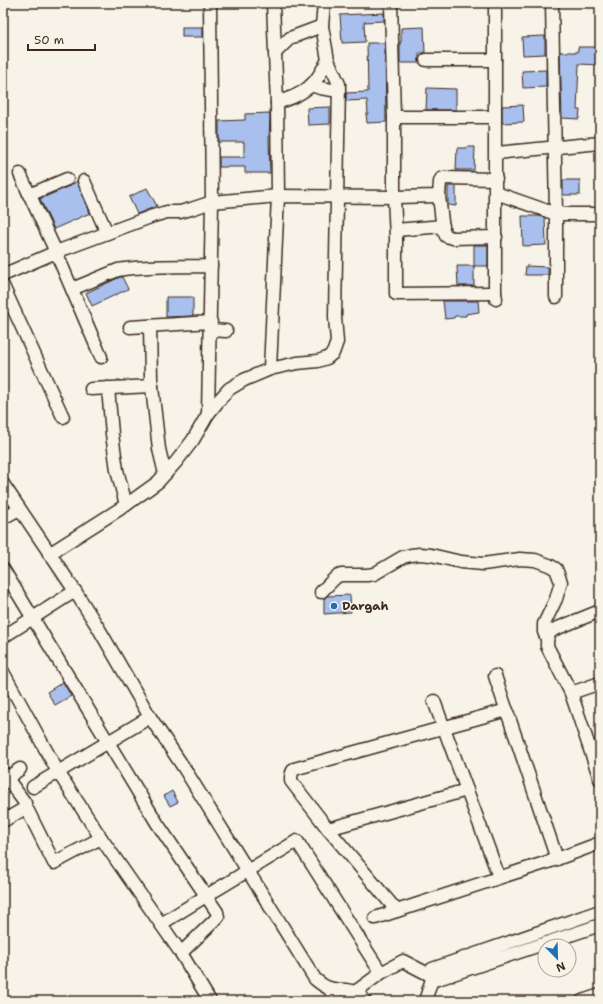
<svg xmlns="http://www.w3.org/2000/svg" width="603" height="1004" font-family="'Shantell Sans',sans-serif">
<rect width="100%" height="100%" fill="#f7f3e8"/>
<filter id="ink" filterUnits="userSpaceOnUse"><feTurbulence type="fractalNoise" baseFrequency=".025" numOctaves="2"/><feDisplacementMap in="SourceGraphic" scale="8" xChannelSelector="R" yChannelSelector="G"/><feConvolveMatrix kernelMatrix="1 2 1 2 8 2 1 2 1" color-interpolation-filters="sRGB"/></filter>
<g filter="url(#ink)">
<!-- building -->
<g fill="#a9bfed" stroke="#3b2a1e">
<path d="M384 13V21L364 22 365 42 342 43 340 15Z"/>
<rect x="182" y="27" width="21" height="10"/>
<path d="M424 27 425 53H419V63H400V42H401V28Z"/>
<path d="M545 36V54L523 55 522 37Z"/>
<path d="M367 43H385L386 122 367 123 366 114H368L367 100 346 101V93L368 92Z"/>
<path d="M578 47H600L599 65 579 64 577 110H580L579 119 562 118 560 52H578Z"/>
<path d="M546 70V87L523 88 522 71Z"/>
<path d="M427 88 456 89V110H426Z"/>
<path d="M523 105 524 122 502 123V106Z"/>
<path d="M330 107V124L308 125 307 108Z"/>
<path d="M270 113 269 140 270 173H245V167H219V157H244V142H219V121L245 120V114Z"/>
<path d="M466 147H475L474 170H456L457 148H466Z"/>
<rect x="563" y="180" width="17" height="15"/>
<path d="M77 181 90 213 54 229 40 199 70 186Z"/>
<path d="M448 186H456V206L448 205Z"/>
<path d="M147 188 157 206 137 214 129 197Z"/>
<path d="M522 216H539L545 218 546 245 523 246Z"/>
<rect x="474" y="245" width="14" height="21"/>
<path d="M457 266H474V286H458Z"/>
<path d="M526 266 548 267V275H525Z"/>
<path d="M120 277H122L128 289 92 306 86 293Z"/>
<path d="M166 297H193V316L166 317Z"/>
<path d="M443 301H478L479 312 466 314V316H455L454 318 445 319Z"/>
<path d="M350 595 351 612 324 614V599L327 596Z"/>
<path d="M63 682 71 696 55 705 47 692Z"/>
<path d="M172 791 178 802 170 806 164 796Z"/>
</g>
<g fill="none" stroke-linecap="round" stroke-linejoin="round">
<defs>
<g id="minor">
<path d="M391 3 394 117V197L396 238V294L495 293"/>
<path d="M495 3V293L496 299"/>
<path d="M552 3 556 214V297"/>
<path d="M275 53 290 38 322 26"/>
<path d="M426 60H495"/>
<path d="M311 85 320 88 339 91"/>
<path d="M277 103C291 98 305 93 315 81 320 75 324 67 328 60"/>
<path d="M394 117H495"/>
<path d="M496 153 600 143"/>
<path d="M20 174 56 252 101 357"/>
<path d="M84 181 107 233"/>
<path d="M496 193 556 214H600"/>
<path d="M29 195 67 179"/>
<path d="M439 196 443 230 446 236 453 238 496 237"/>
<path d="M396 230 443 226"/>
<path d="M3 275 56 252 153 216 167 212H180L191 209 212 202 278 196 394 197 439 196 440 182 441 179 444 178 496 179"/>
<path d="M3 286 63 417"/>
<path d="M72 289 118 270C148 265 180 267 211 266"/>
<path d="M150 326 151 378 159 449 165 474"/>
<path d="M130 327 211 322"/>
<path d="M210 330 226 331"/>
<path d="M270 369 278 196 277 103 273 3"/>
<path d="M108 388 112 434 117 470 126 505"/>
<path d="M91 389 152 386"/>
<path d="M208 414 212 202 210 3"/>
<path d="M3 484 75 591 99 629 150 717 184 768 315 979C319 982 323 986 329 988 343 992 354 986 365 1001"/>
<path d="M3 518 19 509"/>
<path d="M49 554 126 505 158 482 176 462 193 440 208 414 220 399 229 389 244 380 270 369 297 363 318 361 327 358 333 353 337 342 335 317 339 84 328 60 322 26 324 3"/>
<path d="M3 569 157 823 217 912 218 917 181 953"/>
<path d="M321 592 336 577 341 575H367L374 574 403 557 411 555 420 554 431 555 461 562 483 564 520 559 535 560 549 565 556 569 561 582 556 599 544 624V632L547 639"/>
<path d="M600 611 553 630C547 635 547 639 547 646L571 693 600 779"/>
<path d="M3 637 75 591"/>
<path d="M3 672 58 772 101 838 181 953 210 1001"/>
<path d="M495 676 557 859"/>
<path d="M571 693 600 683"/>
<path d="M434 701 499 877"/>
<path d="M3 773 25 803V807L22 810 3 821"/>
<path d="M3 781 20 769"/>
<path d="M33 787 150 717"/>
<path d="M25 805 54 863 101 838"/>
<path d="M328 829 467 790"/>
<path d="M397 911 328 829 291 781C291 776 291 773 294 769L507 710"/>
<path d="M600 911 432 969C430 973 430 977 434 980L438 979 600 925"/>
<path d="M375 918 557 859 600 843"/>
<path d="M161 924 206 896 297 841 381 973"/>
<path d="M329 988 336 1001"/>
<path d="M355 992 381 973 403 961 430 975"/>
<path d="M425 1001 432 979"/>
<path d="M582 1001 600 995"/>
</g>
</defs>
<!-- minor casing -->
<use href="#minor" stroke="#3b2a1e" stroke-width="15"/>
<!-- minor -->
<use href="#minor" stroke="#f7f3e8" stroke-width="12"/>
</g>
</g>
<!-- markers -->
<circle fill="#1f6fb2" stroke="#f7f3e8" stroke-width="1.5" cx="334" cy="606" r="4"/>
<g text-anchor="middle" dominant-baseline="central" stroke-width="3.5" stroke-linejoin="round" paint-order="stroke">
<!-- poi labels -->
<g font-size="12" font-weight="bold" fill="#3b2a1e" stroke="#f7f3e8" text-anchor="start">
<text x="342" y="606">Dargah</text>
</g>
</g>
<!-- margin -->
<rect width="603" height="1004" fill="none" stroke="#f7f3e8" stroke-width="16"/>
<rect x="8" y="8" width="587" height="988" fill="none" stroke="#3b2a1e" stroke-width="1.5" filter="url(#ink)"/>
<!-- north arrow -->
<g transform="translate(557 958) rotate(157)"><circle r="19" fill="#f7f3e8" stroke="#aca397"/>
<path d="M0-3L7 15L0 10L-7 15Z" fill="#1f6fb2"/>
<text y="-6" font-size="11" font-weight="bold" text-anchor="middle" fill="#3b2a1e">N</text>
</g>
<!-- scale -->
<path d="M28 44v6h67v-6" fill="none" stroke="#3b2a1e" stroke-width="2"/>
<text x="34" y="44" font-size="12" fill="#3b2a1e" stroke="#f7f3e8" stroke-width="3" paint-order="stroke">50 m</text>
</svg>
